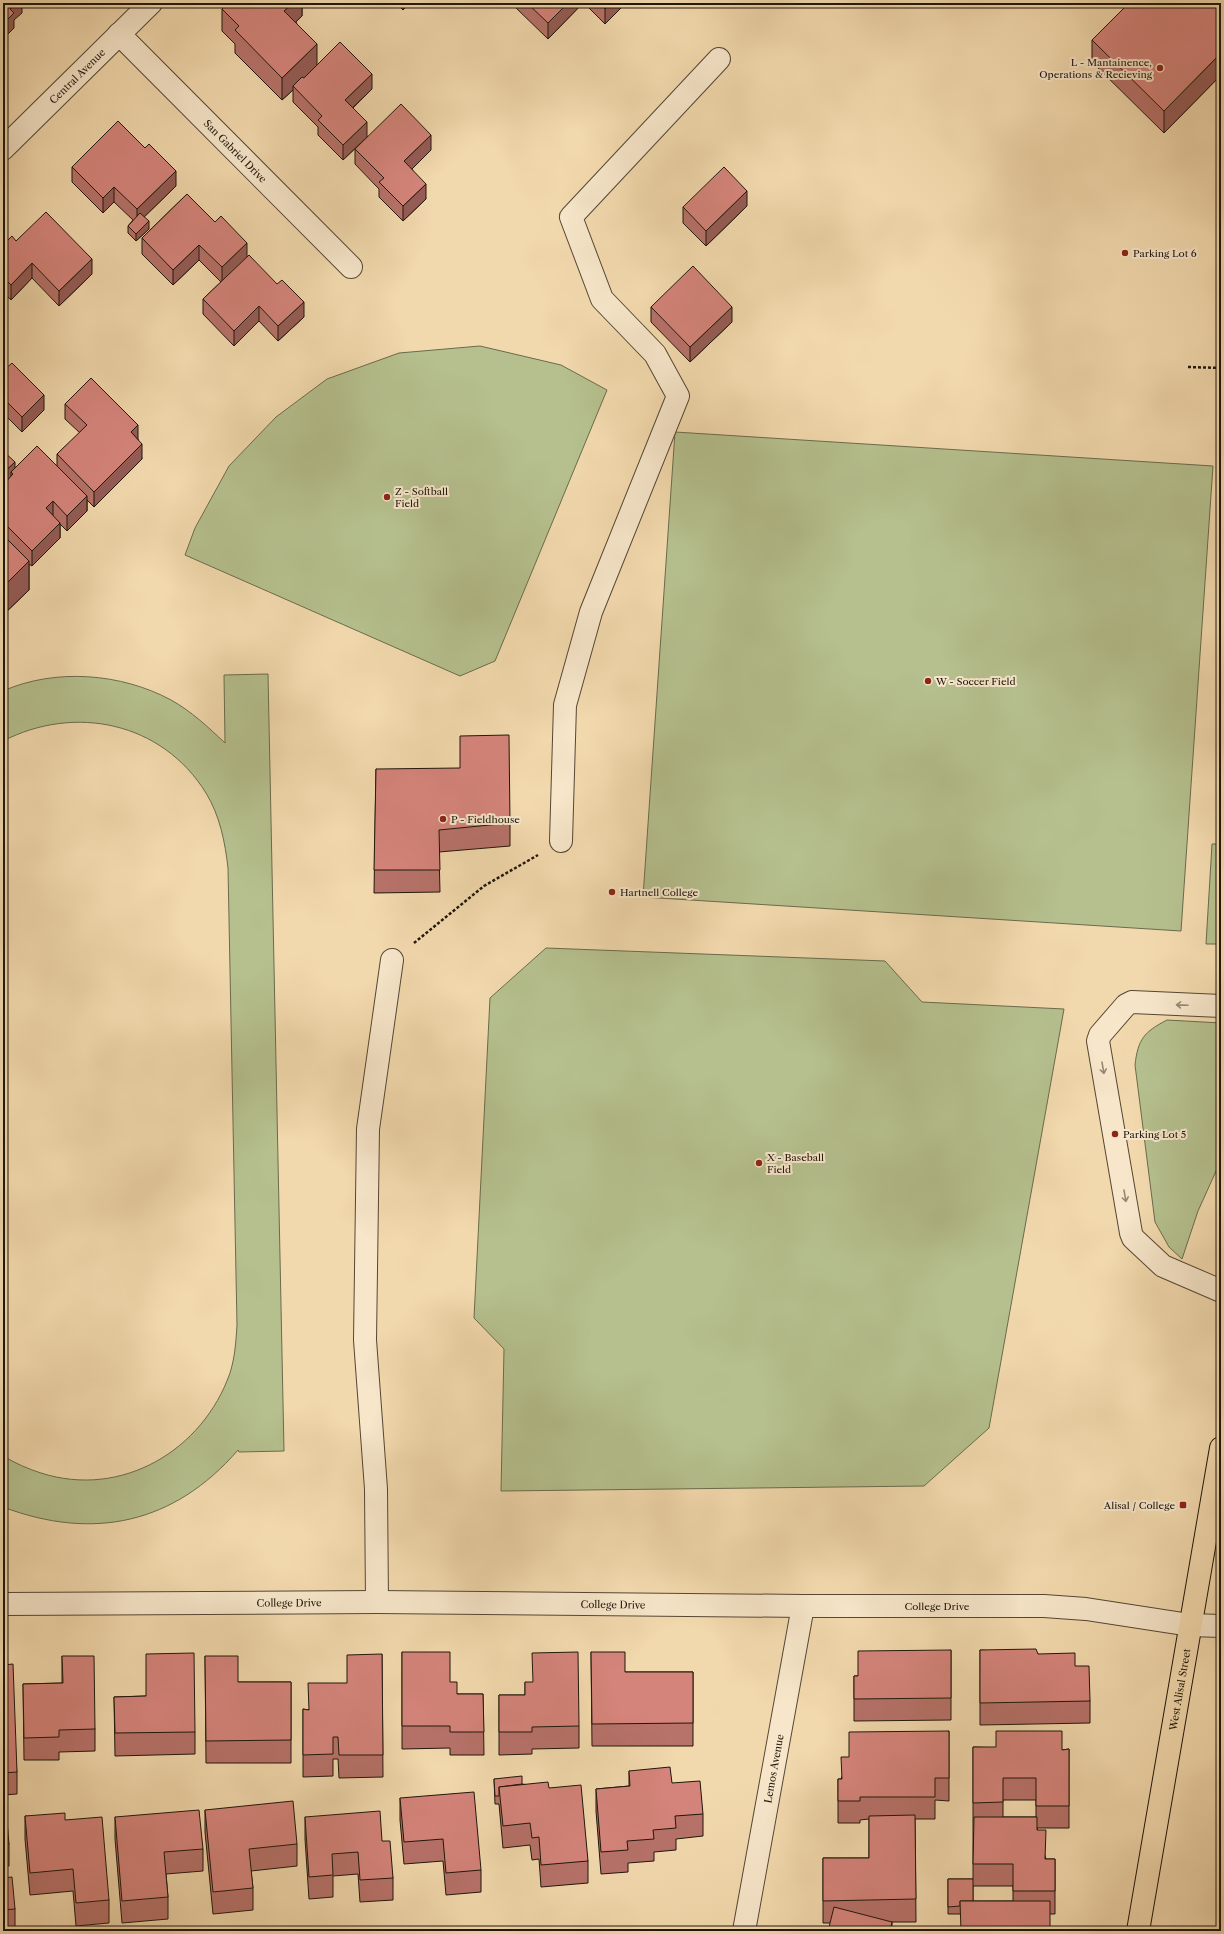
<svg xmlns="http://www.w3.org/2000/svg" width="1224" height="1934" font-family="'Libre Caslon Text',serif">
<rect width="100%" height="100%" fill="#f2d9ad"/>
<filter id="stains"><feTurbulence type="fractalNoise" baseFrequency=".005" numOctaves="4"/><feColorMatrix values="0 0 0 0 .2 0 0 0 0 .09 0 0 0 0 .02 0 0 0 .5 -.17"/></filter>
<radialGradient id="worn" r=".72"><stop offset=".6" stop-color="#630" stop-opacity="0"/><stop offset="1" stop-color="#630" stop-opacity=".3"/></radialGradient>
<!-- green -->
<g fill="#b5c08e" stroke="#6a6b4c">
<path d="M480 346 561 365 607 390 495 661 460 676 185 555 195 528 229 466 276 417 327 379 399 353Z"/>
<path d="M675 432 1213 466 1181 931 643 897Z"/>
<path d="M268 674 284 1451 239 1452 238 1450C174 1524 93 1541 3 1507V1456C15 1463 28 1469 41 1473 122 1499 203 1450 230 1373 235 1357 236 1341 237 1325L228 868C225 842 220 816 206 793 162 722 75 704 3 741V691C55 668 121 673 171 700 191 711 208 727 225 743L224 675Z"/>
<path d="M1212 844H1221V944H1206Z"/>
<path d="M546 948 885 961 922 1002 1064 1009 989 1428 924 1486 501 1491 504 1349 474 1318 490 998Z"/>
<path d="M1167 1020 1221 1023V1160L1198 1211 1182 1259 1169 1247 1155 1222 1135 1065C1138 1039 1144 1032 1167 1020Z"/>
</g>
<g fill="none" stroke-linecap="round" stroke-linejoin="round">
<defs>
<g id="minor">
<path id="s1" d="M119 34 351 267"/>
<path id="s2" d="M3 149 151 3"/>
<path d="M561 841 565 705 591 612 678 396 655 354 602 299 571 217 719 59"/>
<path d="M1221 1006 1132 1002 1126 1005 1100 1035 1098 1041 1131 1233 1133 1238 1163 1266 1221 1291"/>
<path d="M377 1602 376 1489 365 1340 368 1129 392 960"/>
<path id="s3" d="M3 1604 377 1602 803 1606H1044L1086 1609 1190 1625 1221 1626"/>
<path id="s4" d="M744 1931 803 1606"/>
</g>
<g id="major">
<path id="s5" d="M1138 1931 1221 1448"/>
</g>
</defs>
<!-- minor casing -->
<use href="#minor" stroke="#544734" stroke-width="24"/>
<!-- major casing -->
<use href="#major" stroke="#1f160b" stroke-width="24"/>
<!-- path -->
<g stroke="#1f160b" stroke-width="2.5" stroke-dasharray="3 2" stroke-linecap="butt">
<path d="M1188 367 1221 368"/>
<path d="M414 943 484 886 538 855"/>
</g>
<!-- minor -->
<use href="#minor" stroke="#f7e6ca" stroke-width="22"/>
<!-- major -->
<use href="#major" stroke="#f2d9ad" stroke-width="22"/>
</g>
<!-- wall -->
<g fill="#b7726a" stroke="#1f160b" fill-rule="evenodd">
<path d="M302 3V16L296 22 317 66 372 89 353 108 367 137 431 150 412 169 426 199 403 221 379 197V189L355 164V149L363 141 343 160 318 135V127L293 102V90L282 100 235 53V44L222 31V9Z"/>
<path d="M396 3H410L403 10Z"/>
<path d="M514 3H583L548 39 514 6Z"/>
<path d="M584 3H626L605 24Z"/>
<path d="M1221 11V75L1164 133 1092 62V40Z"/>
<path d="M72 167 176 186 144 217 149 229 136 241 128 233V226L133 220 114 202 103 213 72 182Z"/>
<path d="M187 194 304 317 278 341 259 321 234 346 203 314V299L221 282 199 260 173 285 142 254V238Z"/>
<path d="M747 206 706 246 683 223V207Z"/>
<path d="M16 241 92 274 59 306 32 278 11 300 3 292V245Z"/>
<path d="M651 307 732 322 690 362 651 322Z"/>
<path d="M3 371 44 410 22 432 3 413Z"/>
<path d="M65 404 138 439 142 459 94 507 87 500V511L67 531 60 524V538L32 566 29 564V590L3 615V451L15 469 57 466V454L80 433 65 419Z"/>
<path d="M376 769 510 823V846L439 852 440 892 374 893Z"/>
<path d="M951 1650V1720L854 1721V1676H858Z"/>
<path d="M980 1650 1038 1654 1075 1666 1090 1701V1723L980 1725Z"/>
<path d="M402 1652 450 1682 457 1694H483L484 1755H450V1748L402 1749Z"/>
<path d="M591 1652 625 1672H693V1746H592Z"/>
<path d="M382 1654 383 1777 339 1778 338 1759H333V1776L303 1777V1709L308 1710 347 1683Z"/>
<path d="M62 1656 95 1729V1751L59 1752V1760H24L23 1684 62 1683Z"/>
<path d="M205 1656 238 1682H291V1763H206Z"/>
<path d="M3 1665 17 1772V1794L3 1795Z"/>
<path d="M525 1682 579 1726V1748L532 1749V1754L499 1755V1695H525Z"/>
<path d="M146 1696 195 1732V1754L115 1756 114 1697Z"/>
<path d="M949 1731V1801L935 1800V1819H915L916 1922H891L892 1931 830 1923H823V1858H869V1819L860 1820V1823H838V1779H841L849 1757Z"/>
<path d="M973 1747 1062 1750 1069 1749V1828H1037L1046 1859H1055V1914H948V1879H973ZM1003 1800H1036V1817H1003ZM973 1886H1013V1901H973Z"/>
<path d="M629 1771 672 1783 703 1814V1836L676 1839V1850L654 1852V1861L628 1863V1872L601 1874 596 1811V1789L629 1786Z"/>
<path d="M494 1779 522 1784 549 1788 588 1861V1883L541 1887 539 1859 532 1860 530 1845 503 1848 499 1804H495Z"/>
<path d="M400 1798 481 1870V1892L446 1895 443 1861 404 1864 400 1820Z"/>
<path d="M205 1810 297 1844V1866L251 1871 253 1888V1910L213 1914 205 1832Z"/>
<path d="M25 1816 65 1820 109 1900V1923L76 1926 73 1891 30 1895 25 1839Z"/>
<path d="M115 1817 203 1849V1871L166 1874 168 1897V1919L122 1923 115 1839Z"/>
<path d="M305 1817 382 1841 393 1878V1900L360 1902 358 1874 333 1876V1897L309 1899 305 1839Z"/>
<path d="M3 1821 9 1844V1866L3 1867Z"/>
<path d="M3 1878 15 1909V1931H3Z"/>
</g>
<!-- shaded-wall -->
<g fill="#955c56" stroke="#1f160b">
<path d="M17 3H22V13L14 20V28L3 39V24L10 9Z"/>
<path d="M293 3H302V16L284 33V11Z"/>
<path d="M403 3H410L403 10Z"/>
<path d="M568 3H583L548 39V23Z"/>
<path d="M611 3H626L605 24V9Z"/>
<path d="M317 44V66L295 88 293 86V90L282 100V78Z"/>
<path d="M1221 53V75L1164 133V111Z"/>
<path d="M372 74V89L345 115V100Z"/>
<path d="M367 122V137L343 160V145Z"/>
<path d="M431 135V150L404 177V161Z"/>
<path d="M176 171V186L137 224V209Z"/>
<path d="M426 184V199L403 221V206Z"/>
<path d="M114 187V202L103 213V198Z"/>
<path d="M747 191V206L706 246V231Z"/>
<path d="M149 221V229L136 241V234Z"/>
<path d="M247 243V258L222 282V267Z"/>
<path d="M199 245V260L173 285V270Z"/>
<path d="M92 259V274L59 306V291Z"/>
<path d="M32 263V278L11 300V285Z"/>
<path d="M304 302V317L278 341V326Z"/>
<path d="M259 306V321L234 346V331Z"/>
<path d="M732 307V322L690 362V347Z"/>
<path d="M5 341V356L3 358V343Z"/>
<path d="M44 395V410L22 432V417Z"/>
<path d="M138 425V440L131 432Z"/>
<path d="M142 444V459L94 507V492Z"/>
<path d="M15 462V477L13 474 11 472V480L3 489V473Z"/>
<path d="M87 496V511L67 531V516Z"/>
<path d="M53 501V517L46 508Z"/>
<path d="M60 523V538L32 566V551Z"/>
<path d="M29 561V590L3 615V587Z"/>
<path d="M892 1922V1931H890Z"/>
</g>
<!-- building -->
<g fill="#d5847b" stroke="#1f160b">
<path d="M3 3H17L10 9 14 13 3 24Z"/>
<path d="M228 3H293L284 11 317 44 282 78 235 30 239 26 222 9Z"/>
<path d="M527 3H568L548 23Z"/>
<path d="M600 3H611L605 9Z"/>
<path d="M1129 3H1213L1221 11V53L1164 111 1092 40Z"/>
<path d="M340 42 372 74 345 100 367 122 343 145 318 120 322 116 293 86 302 77 304 78Z"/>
<path d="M401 104 431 135 404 161 426 184 403 206 379 182 384 178 355 149Z"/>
<path d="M118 121 145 148 149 144 176 171 137 209 114 187 103 198 72 167Z"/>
<path d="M724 167 747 191 706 231 683 207Z"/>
<path d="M187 194 215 222 221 216 247 243 222 267 199 245 173 270 142 238Z"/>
<path d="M46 212 92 259 59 291 32 263 11 285 3 277V245L12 236 16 241Z"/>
<path d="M140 213 149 221 136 234 128 226Z"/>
<path d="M249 255 277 284 282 280 304 302 278 326 259 306 234 331 203 299Z"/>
<path d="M693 266 732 307 690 347 651 307Z"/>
<path d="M3 339 5 341 3 343Z"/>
<path d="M12 363 44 395 22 417 3 398V371Z"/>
<path d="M91 378 138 425 131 432 142 444 94 492 57 454 87 425 65 404Z"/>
<path d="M37 446 87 496 67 516 53 501 46 508 60 523 32 551 3 522V485L13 474 11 472Z"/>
<path d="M3 451 15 462 3 473Z"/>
<path d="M3 535 29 561 3 587Z"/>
<path d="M509 735 510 823 439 830 440 870H374L376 769 460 768V736Z"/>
<path d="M1036 1649 1038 1654 1075 1653V1666H1089L1090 1701 980 1703V1650Z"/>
<path d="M951 1650V1698L854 1699V1676H858V1651Z"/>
<path d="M402 1652H450V1682H457V1694H483L484 1732H450V1726H402Z"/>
<path d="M578 1652 579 1726 532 1727V1732H499V1695H525V1682H533L532 1653Z"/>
<path d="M591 1652H625V1672H693V1723L592 1724Z"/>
<path d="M194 1653 195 1732 115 1733 114 1697 146 1696V1654Z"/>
<path d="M382 1654 383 1755H339L338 1737H333V1754L303 1755V1709L309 1710 308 1683H347V1655Z"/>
<path d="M62 1656H94L95 1729 59 1730V1737L24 1738 23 1684 63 1683Z"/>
<path d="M205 1656H238V1682H291V1740L206 1741Z"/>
<path d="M13 1664 17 1772 3 1773V1665Z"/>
<path d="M949 1731V1778H935V1797H860V1801H838V1779H842L841 1757H849V1732Z"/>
<path d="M996 1731H1062V1750L1069 1749V1806H1036V1778H1003V1802L973 1803V1747H996Z"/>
<path d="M670 1767 672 1783 700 1781 703 1814 675 1816 676 1828 653 1830 654 1839 627 1841 628 1850 601 1852 596 1789 630 1786 629 1771Z"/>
<path d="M522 1776V1784L499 1787V1796H495L494 1779Z"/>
<path d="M548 1782 549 1788 581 1785 588 1861 541 1865 539 1837 532 1838 530 1823 503 1826 499 1787Z"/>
<path d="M474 1792 481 1870 446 1873 443 1839 404 1842 400 1798Z"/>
<path d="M293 1801 297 1844 249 1849 253 1888 213 1892 205 1810Z"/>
<path d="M199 1810 203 1849 164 1852 168 1897 122 1901 115 1817Z"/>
<path d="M380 1811 382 1841H390L393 1878 360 1880 358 1852 332 1854 333 1875 309 1877 305 1817Z"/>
<path d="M65 1813V1820L102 1817 109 1900 76 1903 73 1869 30 1873 25 1816Z"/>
<path d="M915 1815 916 1899 823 1901V1858H869V1816Z"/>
<path d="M974 1817H1037V1830H1046L1045 1859H1055V1891H1013V1864H973Z"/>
<path d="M3 1821H7L9 1844 3 1845Z"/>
<path d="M12 1877 15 1909 3 1910V1878Z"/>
<path d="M948 1879H973V1901H960V1906L948 1907Z"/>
<path d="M960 1901H1050V1931H961Z"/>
<path d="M834 1907 892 1922 890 1931H828Z"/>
</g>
<!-- one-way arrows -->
<defs><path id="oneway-shaft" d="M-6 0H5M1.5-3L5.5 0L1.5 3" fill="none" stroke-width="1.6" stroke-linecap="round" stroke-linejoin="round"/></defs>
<g stroke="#968874">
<use href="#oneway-shaft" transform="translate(1182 1005) rotate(-178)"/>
<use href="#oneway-shaft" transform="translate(1103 1068) rotate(80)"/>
<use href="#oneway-shaft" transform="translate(1125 1196) rotate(80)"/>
</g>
<!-- markers -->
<g fill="#8f2418" stroke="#f7e6ca" stroke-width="1.5">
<circle cx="1160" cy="68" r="4"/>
<circle cx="1125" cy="253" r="4"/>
<circle cx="387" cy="497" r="4"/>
<circle cx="928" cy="681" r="4"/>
<circle cx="443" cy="819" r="4"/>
<circle cx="612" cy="892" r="4"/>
<circle cx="1115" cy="1134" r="4"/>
<circle cx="759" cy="1163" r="4"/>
<rect x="1179" y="1501" width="8" height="8" rx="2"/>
</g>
<g text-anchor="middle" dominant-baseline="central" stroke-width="4" stroke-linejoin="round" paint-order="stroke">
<!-- poi labels -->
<g font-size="10" fill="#1f160b" stroke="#f7e6ca" text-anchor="start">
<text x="1152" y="62" text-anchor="end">L - Mantainence,<tspan x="1152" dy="12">Operations &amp; Recieving</tspan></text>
<text x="1133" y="253">Parking Lot 6</text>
<text x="395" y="491">Z - Softball<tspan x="395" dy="12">Field</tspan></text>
<text x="936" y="681">W - Soccer Field</text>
<text x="451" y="819">P - Fieldhouse</text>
<text x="620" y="892">Hartnell College</text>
<text x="1123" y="1134">Parking Lot 5</text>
<text x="767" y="1157">X - Baseball<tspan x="767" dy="12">Field</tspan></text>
<text x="1175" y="1505" text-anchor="end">Alisal / College</text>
</g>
<!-- street labels -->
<g font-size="10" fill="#1f160b" stroke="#f7e6ca">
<text stroke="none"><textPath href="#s2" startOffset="104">Central Avenue</textPath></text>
<text stroke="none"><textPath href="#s1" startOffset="165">San Gabriel Drive</textPath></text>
<text stroke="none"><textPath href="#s3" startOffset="286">College Drive</textPath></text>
<text stroke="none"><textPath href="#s3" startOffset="610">College Drive</textPath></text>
<text stroke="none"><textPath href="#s3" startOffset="934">College Drive</textPath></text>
<text stroke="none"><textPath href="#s5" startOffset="245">West Alisal Street</textPath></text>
<text stroke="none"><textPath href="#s4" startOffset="165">Lemos Avenue</textPath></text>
</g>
</g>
<!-- margin -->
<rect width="1224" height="1934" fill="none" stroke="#f2d9ad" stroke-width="16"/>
<rect x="4" y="4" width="1216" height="1926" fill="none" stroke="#1f160b" stroke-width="2"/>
<rect x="8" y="8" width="1208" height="1918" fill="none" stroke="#1f160b"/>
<rect width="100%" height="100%" filter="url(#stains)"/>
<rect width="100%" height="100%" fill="url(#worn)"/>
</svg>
